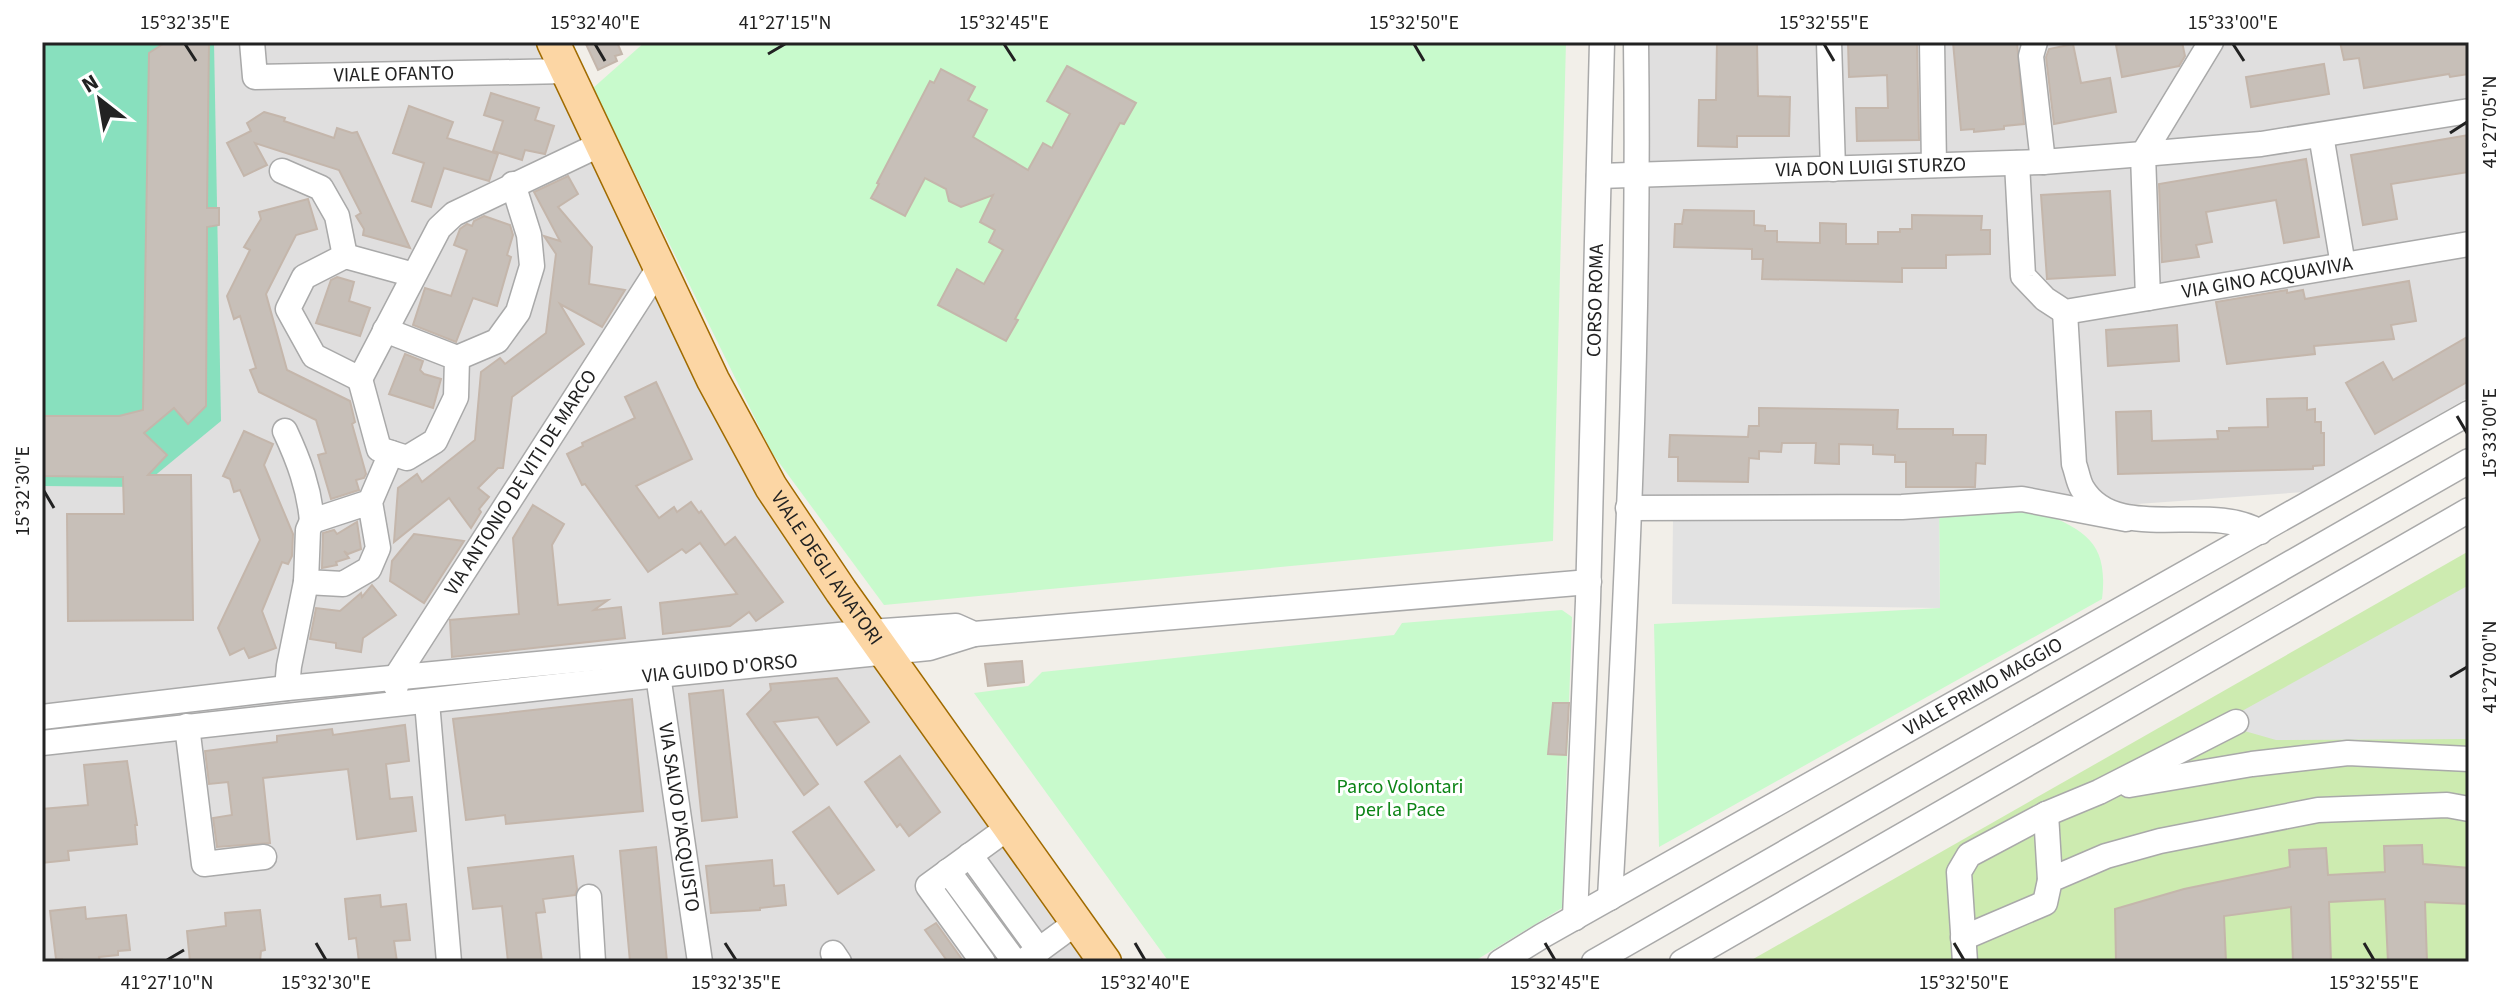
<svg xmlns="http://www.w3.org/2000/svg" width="2511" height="1004" font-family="'Source Sans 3',sans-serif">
<rect width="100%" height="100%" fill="#f2efe9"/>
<!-- residential -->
<g fill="#e0dfdf">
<path d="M42 42H537L769 501 1091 962H42Z"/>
<path d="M1648 42H2469V397L2304 492 2123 505 1638 503Z"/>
</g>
<!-- grass -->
<path fill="#cdebb0" d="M2469 551V962H1748Z"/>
<!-- park -->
<g fill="#c8facc">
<path d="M645 42H1566L1553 541 884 605 772 453 593 88Z"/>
<path d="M2036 510C2084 530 2109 541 2102 599L1659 847 1654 624 1940 608 1939 513Z"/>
<path d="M1562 610 1572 617 1562 908 1473 962H1169L974 693 1028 686 1042 672 1394 635 1402 623Z"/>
</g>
<!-- pitch -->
<path fill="#88e0be" d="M42 42H214L221 421 141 487 42 486Z"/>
<!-- parking -->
<g fill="#e2e2e2">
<path d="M1939 513 1940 608 1672 604 1673 517Z"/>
<path d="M2469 585V739L2276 740 2241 730 2233 716Z"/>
</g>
<!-- building -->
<g fill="#c7bfb8" stroke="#c4b6ab" stroke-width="2">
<path d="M166 42H209L207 208H219V225L207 227 206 406 188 424 174 408 144 433 167 455 148 475H191L193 620 68 621 67 514H124L123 477 42 476V416H119L143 410 149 53Z"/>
<path d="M585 42H617L622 54 615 56 617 61 598 70Z"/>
<path d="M1717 42H1757L1758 96 1790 97 1789 136H1737V147L1698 146 1699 100H1716Z"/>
<path d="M1848 42H1917L1919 140 1857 141 1856 108H1888L1887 75 1849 77Z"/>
<path d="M1953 42H2017L2024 124 2004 126V129L1974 132V129L1961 130Z"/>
<path d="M2129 42H2182L2185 56 2179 66 2122 77 2116 45Z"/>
<path d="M2340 42H2469V74L2450 77 2449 74 2364 88 2359 58 2344 60Z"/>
<path d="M2073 44 2081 83 2110 78 2116 112 2054 124 2046 57 2049 49Z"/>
<path d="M2324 64 2329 94 2251 107 2246 77Z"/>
<path d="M1067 66 1136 103 1124 124 1120 123 1015 319 1018 320 1006 341 938 305 957 269 984 284 1003 250 989 242 995 230 980 222 993 195 961 207 949 201 946 189 925 178 905 216 871 198 879 184 877 183 930 81 934 83 941 69 975 87 968 100 987 110 973 137 1028 170 1043 143 1052 148 1070 114 1047 101Z"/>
<path d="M491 93 539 108 535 120 554 126 545 154 525 150 522 160 493 151 503 121 484 115Z"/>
<path d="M409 106 453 122 447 138 498 154 489 181 444 168 431 207 412 201 424 163 393 153Z"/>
<path d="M264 112 285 118 284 121 334 138 337 128 352 133 357 132 410 248 363 235 364 229 356 216 361 213 339 170 255 143 267 165 244 176 227 143 251 131 247 123Z"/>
<path d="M2469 135V172L2391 184 2397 219 2363 225 2351 155Z"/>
<path d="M2306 159 2319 237 2284 243 2276 200 2206 212 2212 242 2196 245 2199 257 2162 262 2159 184Z"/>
<path d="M568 176 578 194 558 207 592 247 589 284 625 290 602 327 560 304 584 344 512 397 503 468H498L478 488 489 497 479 509 481 512 471 528 449 498 394 542 398 488 417 474 422 482 475 440 481 372 500 358 505 364 546 333 556 254 544 236 560 241 534 192Z"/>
<path d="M2110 191 2115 275 2047 279 2041 195Z"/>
<path d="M308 199 317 229 296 235 266 294 287 370 350 401 355 422 352 424 366 474 364 478 356 480 359 490 331 499 318 455 326 453 316 420 259 392 250 370 256 368 240 316 234 319 227 296 250 250 244 247 261 219 259 212Z"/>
<path d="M1684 210 1754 211V225L1765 226V231H1777V242L1820 243V223L1846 224V244H1878V232H1900V229H1912V215L1982 216 1981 230H1990V254L1946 255V268H1902V282L1762 279 1763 259H1752V249L1674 247 1675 224H1682Z"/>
<path d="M484 216 510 225 513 235 507 255 511 257 497 306 473 298 456 342 413 325 425 288 451 296 467 250 454 245 460 229 467 224 472 226 474 221Z"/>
<path d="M337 277 354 282 349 301 370 308 360 336 316 323 331 280Z"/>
<path d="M2409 281 2416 321 2391 325 2394 339 2314 346 2315 354 2227 364 2216 302 2287 290V293L2303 290 2305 299Z"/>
<path d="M2177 325 2179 361 2108 366 2106 330Z"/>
<path d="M2469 336V381L2375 434 2346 383 2383 362 2393 380Z"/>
<path d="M405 354 423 361 420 370 424 374 441 379 433 408 389 394Z"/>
<path d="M656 382 692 459 636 486 659 518 674 507 677 512 691 502 699 513 701 511 725 545 735 537 783 602 756 621 749 612 730 626 663 634 660 603 737 594 700 543 686 553 682 549 648 572 585 484 582 485 567 454 583 446 582 443 635 418 625 397Z"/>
<path d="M2307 398V410L2315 409V422H2321V433H2324V465L2313 466V469L2118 474 2116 412 2151 411 2152 441 2218 439 2217 431H2229V428L2268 427 2267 399Z"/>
<path d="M1759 408 1898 410 1897 429H1953V435H1986L1985 464 1976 463 1975 487H1906V462H1895V455L1873 454V445L1839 444V464L1815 463 1816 443H1782L1781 452 1759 451V459L1749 458 1748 482 1678 481V457H1669L1670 435 1748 437 1749 426H1759Z"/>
<path d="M244 431 273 444 264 465 293 534 292 556 288 564 282 562 262 611 276 648 249 658 244 648 230 655 218 628 260 540 240 490 234 492 230 479 223 476Z"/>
<path d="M533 505 564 524 552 545 558 605 608 600 594 610 621 607 625 638 452 657 450 620 519 614 513 538Z"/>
<path d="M357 522 361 549 348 554 344 551 349 558 336 562 337 565 322 568 323 533 334 530 337 534Z"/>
<path d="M414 534 464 541 424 603 390 581 392 561Z"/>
<path d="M372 585 396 615 363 638 361 652 336 648V643L310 639 316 608 340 611 361 593 362 597Z"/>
<path d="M1022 661 1024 682 988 686 985 664Z"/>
<path d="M837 678 869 722 837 745 818 717 774 722 818 784 804 795 747 714 771 690 770 684Z"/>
<path d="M723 690 737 817 702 821 689 694Z"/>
<path d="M632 699 643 811 506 824 505 815 466 820 453 719Z"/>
<path d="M1553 703H1569L1566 755 1548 754Z"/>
<path d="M405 725 409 761 386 764 390 799 412 797 416 831 357 839 348 769 263 778 270 843 217 847 213 818 232 815 228 782 209 784 205 751 277 742V736L332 729 333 735Z"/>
<path d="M900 756 940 812 909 836 900 824 897 827 865 782Z"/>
<path d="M127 761 137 825H135L137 844 68 851 69 860 42 863V809L88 805 84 765Z"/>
<path d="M829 807 874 870 838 894 793 832Z"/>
<path d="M2422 845 2423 864 2469 868V904L2425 902 2427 962H2388L2385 899 2329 902 2331 962H2293L2291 907 2224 916 2226 962H2116L2115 909 2184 889 2290 867 2289 850 2326 848 2328 875 2385 872 2384 846Z"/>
<path d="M656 847 667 962H630L620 851Z"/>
<path d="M573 856 577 889 575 895 543 899 545 912 536 913 542 962H508L502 906 473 909 468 868Z"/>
<path d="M772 860 774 886 784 885 786 905 760 908V910L711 913 706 866Z"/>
<path d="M380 895 381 907 406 904 410 940 394 941 397 962H359L356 938 349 939 345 899Z"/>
<path d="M85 907 86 919 126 915 130 950 118 951V955L99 957 100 962H62V959H56L50 911Z"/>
<path d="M260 910 265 950 261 951 260 962H190L187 931 226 926 225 913Z"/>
<path d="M936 923 964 962H948L925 930Z"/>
</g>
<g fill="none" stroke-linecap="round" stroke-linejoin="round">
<defs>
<g id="minor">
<path id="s1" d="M252 42 255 77 567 71"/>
<path d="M1829 42 1833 169"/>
<path d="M1932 42 1934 165"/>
<path d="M2035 42 2031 56 2043 162"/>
<path d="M2321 135 2343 265"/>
<path id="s2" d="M2017 163 2023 276 2045 299 2065 312 2469 244"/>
<path d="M282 171 321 188 337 216 345 256"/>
<path id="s3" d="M1599 176 2043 162 2143 154 2261 144 2469 111"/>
<path d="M414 275 345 256 304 277 288 309 314 356 360 379 439 228 454 214 601 144"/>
<path d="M2148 298 2143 154 2211 42"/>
<path d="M2065 312 2074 464C2077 472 2078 481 2082 488 2115 545 2209 501 2260 532"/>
<path d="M457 358 497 341 518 312 532 266 529 235 513 184"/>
<path d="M360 379 379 449 407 458 435 441 456 397 457 358 385 330"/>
<path d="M285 431C299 461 309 488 312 521"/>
<path d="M370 502 312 521 308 530 306 582 343 584 369 569 378 548 370 502 391 453"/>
<path d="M1628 508 1902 507 2022 499 2126 519"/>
<path id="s4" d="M658 675 700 962"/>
<path id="s5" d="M396 686V677L660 266"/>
<path d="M287 688 289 666 306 582"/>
<path d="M427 702 449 962"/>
<path d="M42 717 287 688 870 632 956 626 974 634 1589 582"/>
<path d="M187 726 204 864 264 857"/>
<path id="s6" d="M42 743 658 675 929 648 974 634"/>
<path d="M2129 785 2252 764 2348 753 2469 759"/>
<path d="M2046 814 2050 880"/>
<path d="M970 855 1039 950"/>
<path d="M948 871 1015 962"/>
<path d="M589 897 593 962"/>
<path d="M1610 898C1626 613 1640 327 1636 42"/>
<path id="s7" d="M1575 918 1588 601 1602 42"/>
<path d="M1963 938 2045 903 2050 880 2106 856 2160 841 2318 810 2447 805 2469 809"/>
<path d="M833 953 839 962"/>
<path d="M1028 958 1077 922"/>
<path d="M983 962 928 886 1009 827"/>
<path id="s8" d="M1500 962 1542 936 2469 413"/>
<path d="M1594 962 2469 461"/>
<path d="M1682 962 2469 510"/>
<path d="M1965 962 1959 872 1969 855 2046 814 2099 792 2236 722"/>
</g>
<g id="major">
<path id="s9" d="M553 42 713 380 771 487 841 591 1105 962"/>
</g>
</defs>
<!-- minor casing -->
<use href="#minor" stroke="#a9a9a9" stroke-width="27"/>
<!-- major casing -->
<use href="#major" stroke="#a06b00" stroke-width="35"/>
<!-- minor -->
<use href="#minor" stroke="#fff" stroke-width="24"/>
<!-- major -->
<use href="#major" stroke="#fcd6a4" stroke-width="32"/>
</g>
<!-- ticks -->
<path fill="none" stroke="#222" stroke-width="3" d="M185 44 196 61M595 44 605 61M1004 44 1015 61M1414 44 1424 61M1824 44 1834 61M2233 44 2244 61M768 54 785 44M2450 133 2467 122M2457 416 2467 433M44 491 54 508M2450 677 2467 667M316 943 326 960M725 943 736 960M1135 943 1145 960M1545 943 1555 960M1954 943 1964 960M2364 943 2374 960M167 960 184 950"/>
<g text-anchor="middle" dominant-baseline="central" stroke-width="6" stroke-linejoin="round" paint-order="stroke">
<!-- street labels -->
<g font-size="20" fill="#222" stroke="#fff">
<text stroke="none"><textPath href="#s1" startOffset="174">VIALE OFANTO</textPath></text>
<text stroke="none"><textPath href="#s3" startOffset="272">VIA DON LUIGI STURZO</textPath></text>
<text stroke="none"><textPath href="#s2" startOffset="374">VIA GINO ACQUAVIVA</textPath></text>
<text stroke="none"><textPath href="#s7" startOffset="618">CORSO ROMA</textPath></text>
<text stroke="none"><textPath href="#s5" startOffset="240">VIA ANTONIO DE VITI DE MARCO</textPath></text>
<text stroke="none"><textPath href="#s9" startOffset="594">VIALE DEGLI AVIATORI</textPath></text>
<text stroke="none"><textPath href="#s6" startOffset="682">VIA GUIDO D'ORSO</textPath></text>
<text stroke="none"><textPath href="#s8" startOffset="556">VIALE PRIMO MAGGIO</textPath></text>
<text stroke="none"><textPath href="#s4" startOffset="144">VIA SALVO D'ACQUISTO</textPath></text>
</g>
<!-- park labels -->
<g font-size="20" fill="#0c8416" stroke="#fff">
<text x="1400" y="787">Parco Volontari<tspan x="1400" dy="23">per la Pace</tspan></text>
</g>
</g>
<!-- border -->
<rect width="2511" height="1004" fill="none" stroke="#ffffff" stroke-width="88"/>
<!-- north arrow -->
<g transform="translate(100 100) rotate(329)" stroke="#ffffff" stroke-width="6" paint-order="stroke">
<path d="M0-6L14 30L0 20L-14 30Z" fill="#222222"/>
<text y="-12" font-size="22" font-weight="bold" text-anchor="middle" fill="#222222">N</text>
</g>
<rect x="44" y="44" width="2423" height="916" fill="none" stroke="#222" stroke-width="3"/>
<g font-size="20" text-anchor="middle" fill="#222">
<text x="185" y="29">15°32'35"E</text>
<text x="595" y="29">15°32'40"E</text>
<text x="785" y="29">41°27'15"N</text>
<text x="1004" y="29">15°32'45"E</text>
<text x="1414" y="29">15°32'50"E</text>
<text x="1824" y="29">15°32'55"E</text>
<text x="2233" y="29">15°33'00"E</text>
<text transform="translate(2489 122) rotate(-90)" y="7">41°27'05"N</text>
<text transform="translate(2489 433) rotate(-90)" y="7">15°33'00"E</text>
<text transform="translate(22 491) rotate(-90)" y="7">15°32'30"E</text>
<text transform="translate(2489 667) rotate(-90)" y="7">41°27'00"N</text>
<text x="167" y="989">41°27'10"N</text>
<text x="326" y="989">15°32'30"E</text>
<text x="736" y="989">15°32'35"E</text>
<text x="1145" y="989">15°32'40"E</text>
<text x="1555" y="989">15°32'45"E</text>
<text x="1964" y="989">15°32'50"E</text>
<text x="2374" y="989">15°32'55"E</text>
</g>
</svg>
